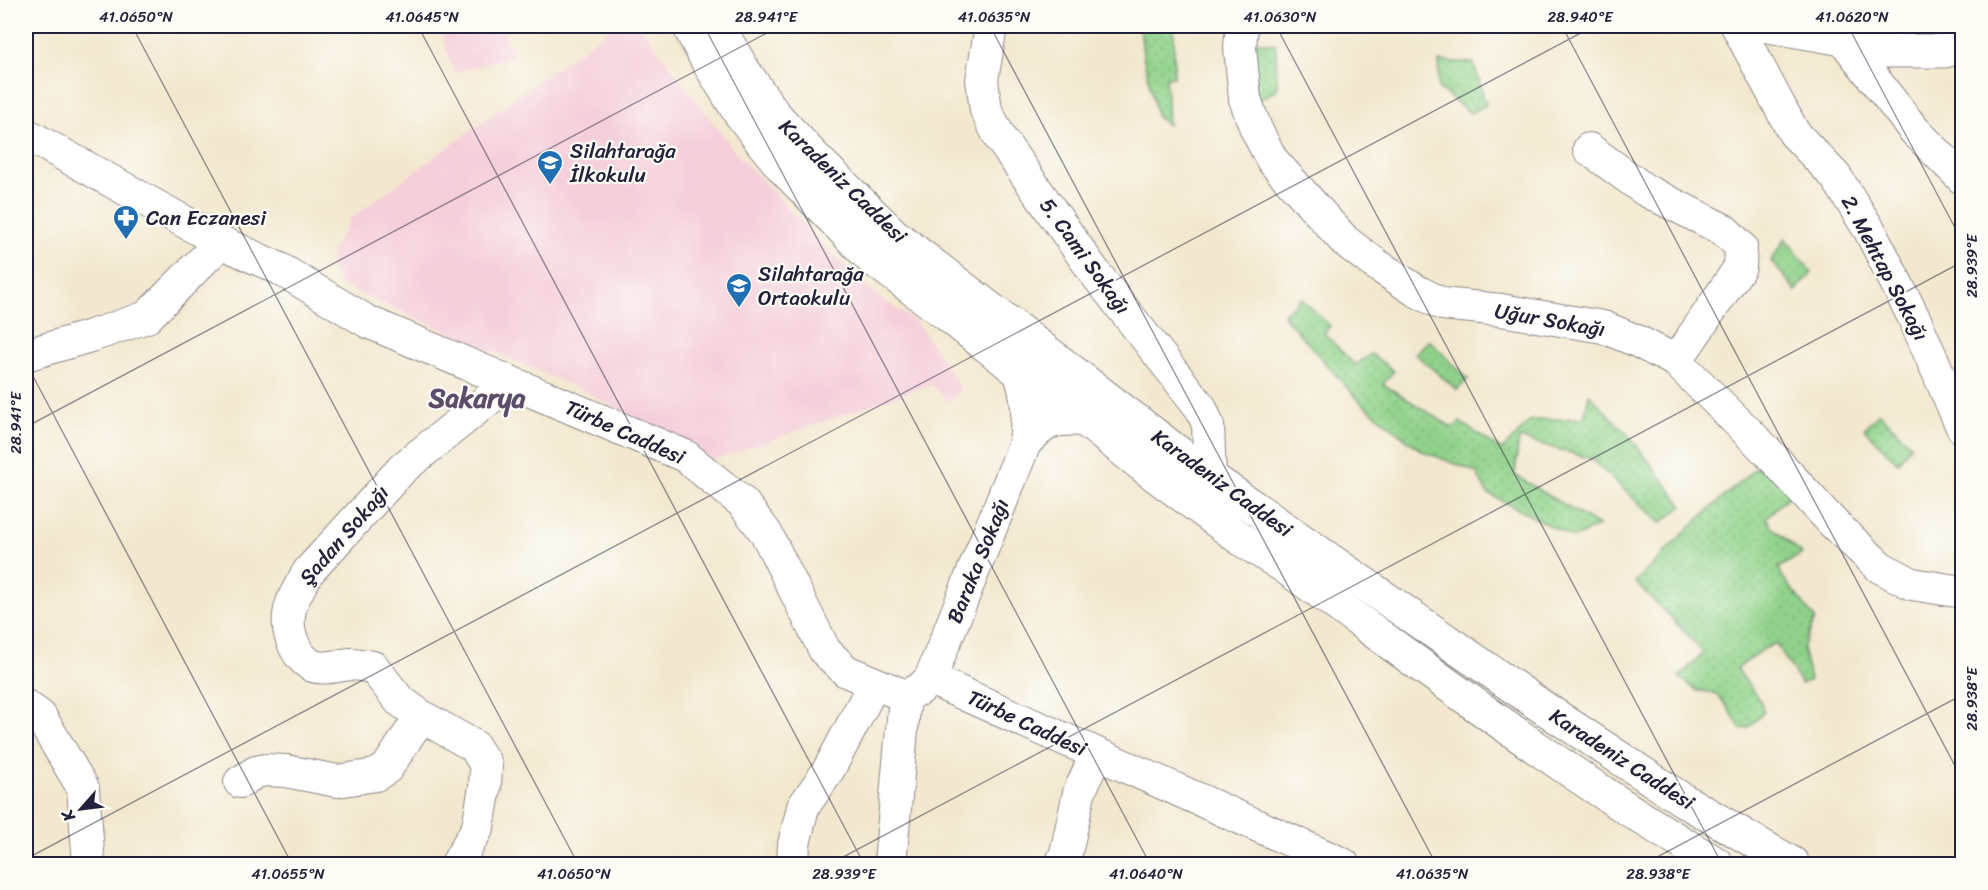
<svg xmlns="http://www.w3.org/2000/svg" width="1988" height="890" font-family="Sriracha,sans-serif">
<defs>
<pattern id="grass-dots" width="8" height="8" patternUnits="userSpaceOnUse" patternTransform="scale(1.5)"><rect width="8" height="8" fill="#90d28a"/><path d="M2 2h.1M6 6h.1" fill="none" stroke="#7cb478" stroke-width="1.8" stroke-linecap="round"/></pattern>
</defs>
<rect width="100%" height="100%" fill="#fdfcf7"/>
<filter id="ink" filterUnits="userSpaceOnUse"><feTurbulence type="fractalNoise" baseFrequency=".0167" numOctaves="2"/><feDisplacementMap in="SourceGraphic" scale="12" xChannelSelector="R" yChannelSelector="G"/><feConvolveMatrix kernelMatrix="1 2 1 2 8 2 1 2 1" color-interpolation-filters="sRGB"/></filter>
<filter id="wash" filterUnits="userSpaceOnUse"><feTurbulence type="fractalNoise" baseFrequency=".008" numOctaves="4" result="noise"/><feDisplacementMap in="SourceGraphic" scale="24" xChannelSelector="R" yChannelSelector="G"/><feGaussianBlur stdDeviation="1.35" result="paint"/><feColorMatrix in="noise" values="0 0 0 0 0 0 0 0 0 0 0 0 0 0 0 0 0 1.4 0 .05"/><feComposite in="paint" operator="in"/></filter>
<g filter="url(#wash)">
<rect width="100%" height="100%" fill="#f3e8cf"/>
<!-- built -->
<g fill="#f5cfda">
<path d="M439 26H501L513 56 454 73Z"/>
<path d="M614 26H640L737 154 823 245 877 296 916 322 961 389 948 402 931 384 714 460 582 390 340 285 330 265 332 251 351 218Z"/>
</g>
<!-- grass -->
<g fill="url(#grass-dots)" stroke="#597a62" stroke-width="1.5">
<path d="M1140 26H1174V77L1166 78 1168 125 1157 117 1143 55Z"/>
<path d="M1250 41 1276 44 1277 89 1257 101Z"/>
<path d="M1439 61 1474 63 1486 105 1470 113 1438 88Z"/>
<path d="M1785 238 1812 273 1796 291 1771 261Z"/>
<path d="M1301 298 1330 326 1324 333 1355 365 1371 354 1394 371 1383 384 1453 428 1460 422 1502 450 1531 420 1584 418 1589 394 1630 437 1683 506 1660 523 1591 459 1519 438 1515 475 1599 526 1573 538 1487 493 1476 472 1420 450 1360 402 1283 315Z"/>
<path d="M1429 340 1468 379 1457 390 1415 354Z"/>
<path d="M1879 413 1911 445 1898 463 1864 429Z"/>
<path d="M1764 460 1792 493 1766 518 1771 526 1802 554 1779 568 1782 576 1815 619 1803 648 1810 680 1801 684 1776 643 1764 649 1737 669 1761 702 1764 712 1748 728 1741 729C1728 711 1723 689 1697 691L1679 677 1703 653 1688 635 1635 582 1687 530Z"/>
</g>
</g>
<g filter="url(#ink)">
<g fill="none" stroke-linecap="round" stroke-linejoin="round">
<defs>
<g id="minor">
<path d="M991 26 982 80 986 110 1000 138 1095 273 1201 408 1208 425 1210 477"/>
<path d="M1242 26 1240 47 1245 99 1256 129 1272 160 1345 241 1374 263 1415 290 1442 304 1501 310 1603 327 1637 341 1676 361 1766 450 1833 523 1880 567 1912 584 1962 592"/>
<path d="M1737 26 1794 133 1836 177 1870 231 1915 320 1962 427"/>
<path d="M1843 39 1914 130 1962 178"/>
<path d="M26 134 221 242 280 269 368 322 685 456 743 503 766 533 825 651 846 671 905 696 920 689 930 679 1025 443C1028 412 1029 400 1019 371"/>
<path d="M1589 149 1645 190 1724 230 1741 247 1740 267 1676 361"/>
<path d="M26 355 94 335 147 317 221 242"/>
<path d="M1025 443C1047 420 1054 418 1085 420"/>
<path d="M930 679 1343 864"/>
<path d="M26 706 40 716 83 788 89 864"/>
<path d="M240 782 256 772 266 770 286 771 337 781 376 775 387 768 421 716"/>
<path d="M457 864 478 827 485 787 486 765 474 746 421 716 399 700 373 667C366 666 357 664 350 664 338 665 324 670 313 666 306 663 299 655 296 649 280 619 292 598 309 571L403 468 510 382"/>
<path d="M793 864 794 844 803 807 828 771 874 684"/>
<path d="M890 864 905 696"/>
<path d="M1061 864 1066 853 1079 793 1096 754"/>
</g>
<path id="secondary" d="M1768 26 1843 39 1889 51H1945L1962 46"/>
<g id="primary">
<path d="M689 26 708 62 739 112 761 141 784 169 870 257 949 316 1040 388 1085 420 1147 469 1241 539 1285 567C1427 669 1567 776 1717 864"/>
<path d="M718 26 744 71 774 114 812 155 894 235 1210 477 1541 706 1683 800 1793 864"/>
</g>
</defs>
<!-- minor casing -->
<use href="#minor" stroke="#8a8585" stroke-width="34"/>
<!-- secondary casing -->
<use href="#secondary" stroke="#8a8585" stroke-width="35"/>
<!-- primary casing -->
<use href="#primary" stroke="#8a8585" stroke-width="35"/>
<!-- minor -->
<use href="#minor" stroke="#fff" stroke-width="32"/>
<!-- secondary -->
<use href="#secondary" stroke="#fff" stroke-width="33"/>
<!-- primary -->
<use href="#primary" stroke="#fff" stroke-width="33"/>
</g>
</g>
<!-- ticks -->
<path fill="none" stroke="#22223b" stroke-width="1.5" stroke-opacity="0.45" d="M132 26 578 864M418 26 864 864M704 26 1150 864M990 26 1436 864M1276 26 1722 864M1562 26 1962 779M1848 26 1962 241M26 363 292 864M26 427 780 26M26 859 1594 26M830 864 1962 262M1644 864 1962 695"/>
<!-- icons -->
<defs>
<symbol id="school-pin" viewBox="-11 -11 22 30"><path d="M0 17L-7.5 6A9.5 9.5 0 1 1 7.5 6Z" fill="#1f6fb2" stroke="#fdfcf7"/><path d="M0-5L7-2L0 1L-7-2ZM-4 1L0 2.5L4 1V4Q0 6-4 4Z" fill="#fff"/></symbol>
<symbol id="pharmacy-pin" viewBox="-11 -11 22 30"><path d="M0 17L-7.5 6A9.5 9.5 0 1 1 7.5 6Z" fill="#1f6fb2" stroke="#fdfcf7"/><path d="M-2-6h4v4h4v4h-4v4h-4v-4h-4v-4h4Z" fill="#fff"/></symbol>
</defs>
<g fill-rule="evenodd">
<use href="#school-pin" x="535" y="148" width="30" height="40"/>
<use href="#pharmacy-pin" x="111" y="203" width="30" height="40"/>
<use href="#school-pin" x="724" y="271" width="30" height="40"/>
</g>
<g text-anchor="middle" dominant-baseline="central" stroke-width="4.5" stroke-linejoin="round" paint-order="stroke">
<!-- poi labels -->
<g font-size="21" fill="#22223b" stroke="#fdfcf7" text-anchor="start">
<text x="570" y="151">Silahtarağa<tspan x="570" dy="24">İlkokulu</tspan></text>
<text x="146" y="218">Can Eczanesi</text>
<text x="758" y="274">Silahtarağa<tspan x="758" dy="24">Ortaokulu</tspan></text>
</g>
<!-- street labels -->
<g font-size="21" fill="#22223b" stroke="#fdfcf7">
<text transform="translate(843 181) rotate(44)">Karadeniz Caddesi</text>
<text transform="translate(1085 256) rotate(54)">5. Cami Sokağı</text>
<text transform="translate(1885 268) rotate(62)">2. Mehtap Sokağı</text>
<text transform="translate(1550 320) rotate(10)">Uğur Sokağı</text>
<text transform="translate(625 432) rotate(24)">Türbe Caddesi</text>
<text transform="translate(1222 483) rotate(36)">Karadeniz Caddesi</text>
<text transform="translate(344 535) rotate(-49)">Şadan Sokağı</text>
<text transform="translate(978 561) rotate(-68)">Baraka Sokağı</text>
<text transform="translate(1027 723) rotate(25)">Türbe Caddesi</text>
<text transform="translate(1622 759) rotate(33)">Karadeniz Caddesi</text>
</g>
<!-- district labels -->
<g font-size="27" font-weight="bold" fill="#5c4d6a" stroke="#fdfcf7">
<text x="477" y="398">Sakarya</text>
</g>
</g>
<!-- margin -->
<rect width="1988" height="890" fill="none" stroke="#fdfcf7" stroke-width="66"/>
<!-- north arrow -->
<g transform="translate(81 809) rotate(242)" stroke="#fdfcf7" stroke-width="4.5" paint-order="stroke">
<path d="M0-4.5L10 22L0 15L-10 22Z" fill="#22223b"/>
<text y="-9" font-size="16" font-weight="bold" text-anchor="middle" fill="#22223b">K</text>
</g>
<rect x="33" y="33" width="1922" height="824" fill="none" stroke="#22223b" stroke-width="2"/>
<g font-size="15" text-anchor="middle" fill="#22223b">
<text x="136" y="22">41.0650°N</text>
<text x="422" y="22">41.0645°N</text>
<text x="766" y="22">28.941°E</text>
<text x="994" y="22">41.0635°N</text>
<text x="1280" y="22">41.0630°N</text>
<text x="1580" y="22">28.940°E</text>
<text x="1852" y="22">41.0620°N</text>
<text transform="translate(1972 266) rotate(-90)" y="5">28.939°E</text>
<text transform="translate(16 423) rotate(-90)" y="5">28.941°E</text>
<text transform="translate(1972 699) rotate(-90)" y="5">28.938°E</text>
<text x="288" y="879">41.0655°N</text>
<text x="574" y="879">41.0650°N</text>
<text x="844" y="879">28.939°E</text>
<text x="1146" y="879">41.0640°N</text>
<text x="1432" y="879">41.0635°N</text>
<text x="1658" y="879">28.938°E</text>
</g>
</svg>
